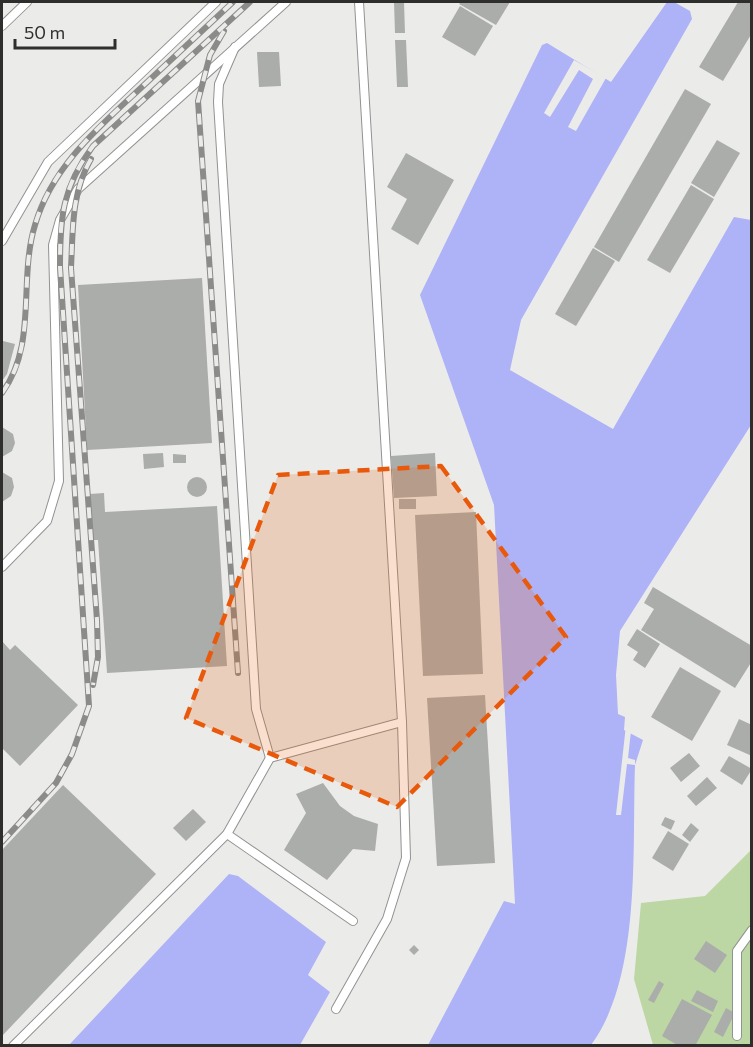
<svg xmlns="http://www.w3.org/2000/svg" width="753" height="1047" font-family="Commissioner,sans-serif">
<rect width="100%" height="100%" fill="#ebece9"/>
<!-- green -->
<path fill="#bcd7a4" d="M751 850V1045H653L634 979 641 903 705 896Z"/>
<!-- water -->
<g fill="#aeb2f6">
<path d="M667 2H674L690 11 692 19 521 320 510 370 613 429 734 217 751 220V425L620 631 616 675 618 714 625 717 624 730 643 740 635 765C632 848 642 976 591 1045H428L504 901 515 904 494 505 420 295 542 45 547 43 611 82Z"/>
<path d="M229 874 238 876 326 942 308 975 330 992 300 1045H69Z"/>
</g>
<!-- pier -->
<g fill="#ebece9">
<path d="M574 60 606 78 576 131 568 127 593 79 579 70 550 117 544 113Z"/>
<path d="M626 725 631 731 628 758 635 760V765L627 764 621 815H616Z"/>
</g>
<!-- building -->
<g fill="#abadaa">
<path d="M394 2H404L405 33H395Z"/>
<path d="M461 2H510L496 25 459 4Z"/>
<path d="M738 2H752V33L723 81 699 67Z"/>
<path d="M460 6 493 26 475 56 442 37Z"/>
<path d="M395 40H406L408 87H397Z"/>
<path d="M257 52H279L281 86 259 87Z"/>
<path d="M685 89 711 104 619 262 594 247Z"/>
<path d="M717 140 740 153 714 197 691 183Z"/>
<path d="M406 153 454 180 418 245 391 229 407 199 387 187Z"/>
<path d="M691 185 714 199 670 273 647 260Z"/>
<path d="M593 248 615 261 576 326 555 314Z"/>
<path d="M202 278 212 443 87 450 78 285Z"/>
<path d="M3 341 15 344 7 374 2 381Z"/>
<path d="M2 427 13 434 15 443 12 451 2 457Z"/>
<path d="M163 453 164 467 144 469 143 454Z"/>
<path d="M435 453 437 496 394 498 391 456Z"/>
<path d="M173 454 186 455V463H173Z"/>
<path d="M2 472 12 478 14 487 11 496 2 502Z"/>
<circle cx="197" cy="487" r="10"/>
<path d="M104 493 105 512 217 506 227 666 107 673 98 540H93L90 494Z"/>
<rect x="399" y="499" width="17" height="10"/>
<path d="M476 512 483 674 423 676 415 515Z"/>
<path d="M653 587 752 646V661L735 688 641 630 654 609 644 603Z"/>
<path d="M637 629 660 644 645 668 633 660 638 652 627 645Z"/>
<path d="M2 641 10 650 15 645 78 705 20 766 2 748Z"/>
<path d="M680 667 721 691 692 741 651 717Z"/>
<path d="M485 695 495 863 437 866 427 698Z"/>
<path d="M739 719 752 725V756L727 745Z"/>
<path d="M689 753 700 766 681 782 670 768Z"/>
<path d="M729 756 752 769 742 785 720 771Z"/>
<path d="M707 777 717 788 696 806 687 796Z"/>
<path d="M323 783 340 806 354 816 378 824 375 851 353 849 327 880 284 850 306 813 296 794Z"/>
<path d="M63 785 156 874 2 1036V850Z"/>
<path d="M193 809 206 822 186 841 173 828Z"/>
<path d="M665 817 675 821 671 830 661 825Z"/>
<path d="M691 823 699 830 690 842 682 835Z"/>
<path d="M668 831 689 844 673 871 652 858Z"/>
<path d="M706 941 727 955 715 973 694 959Z"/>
<path d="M414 945 419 950 414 955 409 950Z"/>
<path d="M659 981 664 984 654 1003 648 1000Z"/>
<path d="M697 990 718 1001 713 1012 691 1001Z"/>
<path d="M682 999 712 1015 695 1046H679L662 1036Z"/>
<path d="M726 1008 735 1013 723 1037 714 1032Z"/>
</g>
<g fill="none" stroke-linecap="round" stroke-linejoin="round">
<defs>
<g id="service">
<path d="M2 26 27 2"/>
<path d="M235 47 219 84 218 102 256 709 270 758"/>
<path d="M2 241 48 162 216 2"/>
<path d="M2 567 47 521 59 481 53 245 60 220 78 189 286 2"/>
<path d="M227 834 353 921"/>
<path d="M336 1009 387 919 406 858 402 722 359 2"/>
<path d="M737 1036V951L752 930"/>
<path d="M13 1046 227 834 270 758 402 722"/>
</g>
</defs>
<!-- service casing -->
<use href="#service" stroke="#919390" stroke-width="10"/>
<!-- service -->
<use href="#service" stroke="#fff" stroke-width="8"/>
<defs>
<g id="rail">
<path d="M224 31 210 55 198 101 238 673"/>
<path d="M91 159C71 193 73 231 71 268L97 620 98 657 93 685"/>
<path d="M2 393C38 344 18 280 35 225 52 166 100 126 143 86 173 58 203 30 233 2"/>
<path d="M2 842 56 783 72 754 89 706 60 267C60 217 62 188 93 146L250 2"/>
</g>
</defs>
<!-- rail casing -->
<use href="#rail" stroke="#8b8c8a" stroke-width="6"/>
<!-- rail -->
<use href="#rail" stroke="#ebece9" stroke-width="4" stroke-dasharray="11" stroke-linecap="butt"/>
</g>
<!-- marked area -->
<path fill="#e8590c" fill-opacity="0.2" stroke="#e8590c" stroke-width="4.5" stroke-dasharray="12 8" stroke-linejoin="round" d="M441 466 566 637 397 807 186 718 278 475Z"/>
<!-- border -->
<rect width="753" height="1047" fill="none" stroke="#2e2f2d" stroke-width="6"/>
<!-- scale -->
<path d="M15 39v9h100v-9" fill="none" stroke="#2e2f2d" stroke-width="3"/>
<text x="24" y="39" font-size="18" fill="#2e2f2d" stroke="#ebece9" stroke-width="4.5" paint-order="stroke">50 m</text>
</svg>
